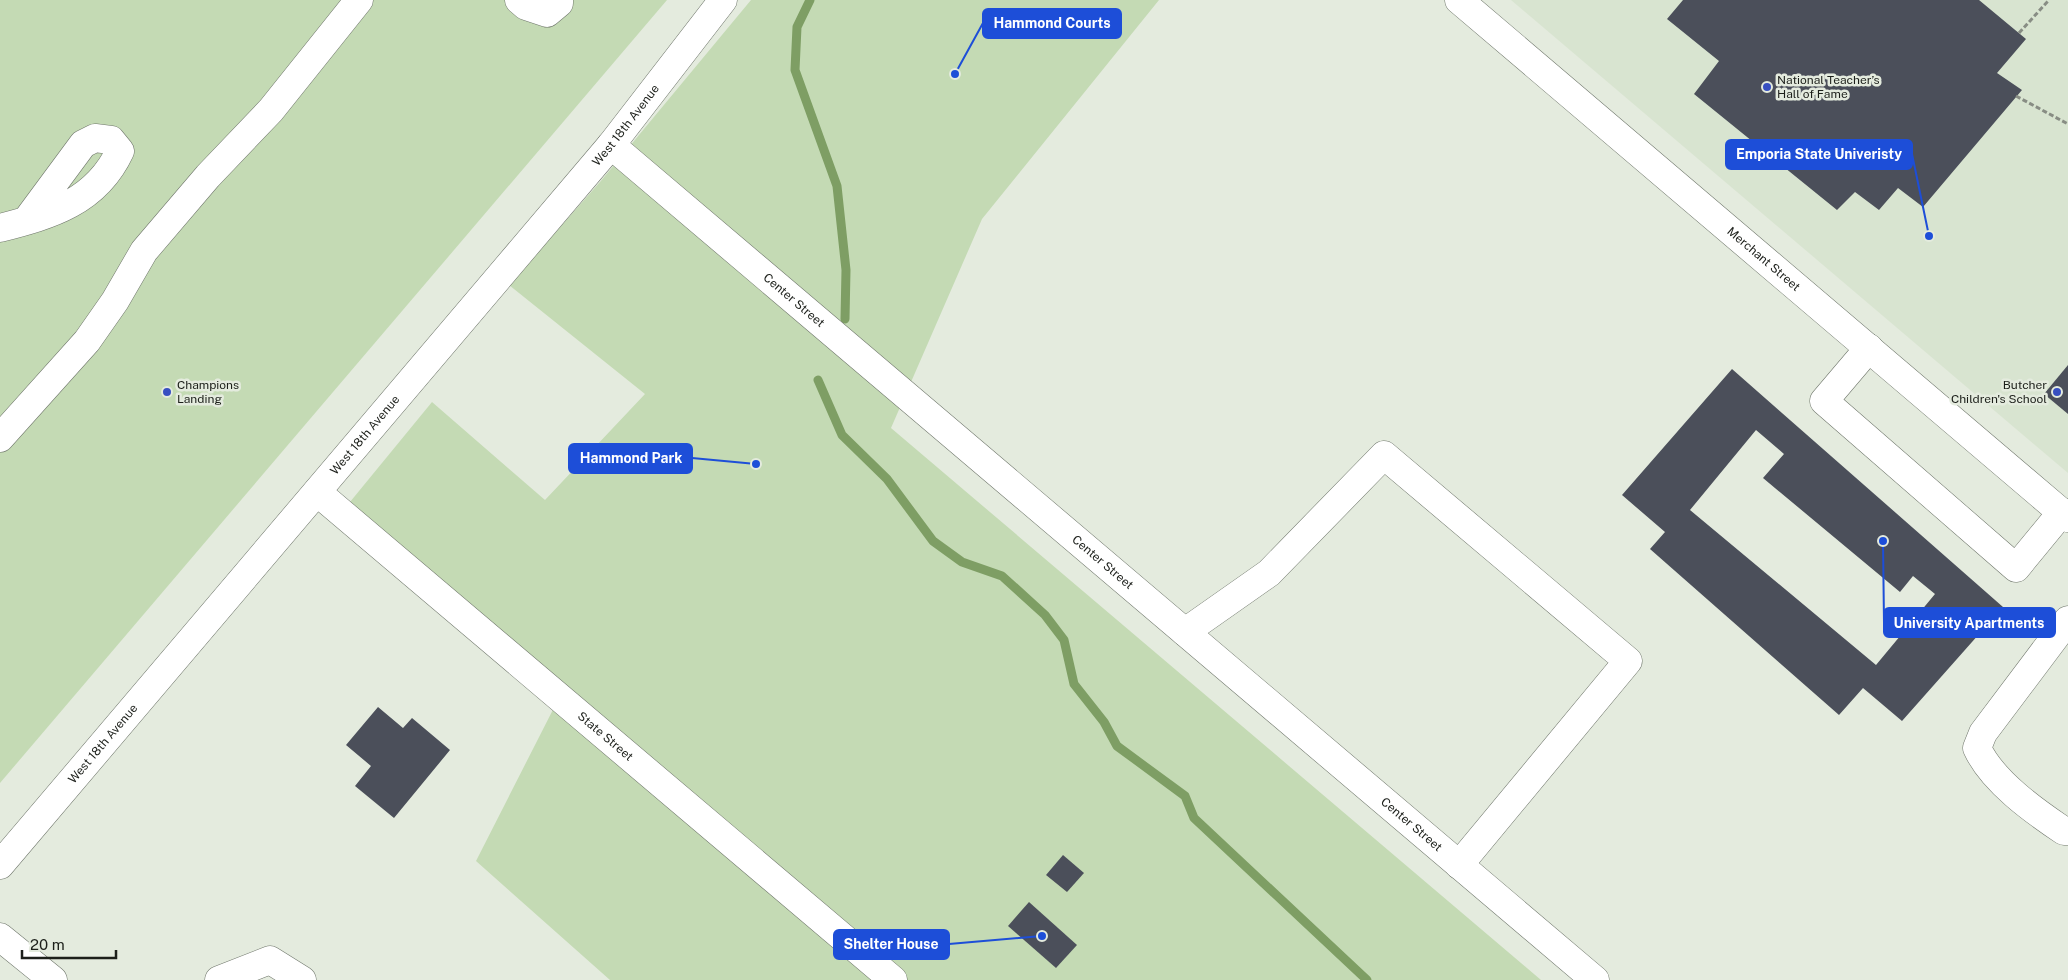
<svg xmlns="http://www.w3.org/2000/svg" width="2068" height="980" font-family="'Public Sans',sans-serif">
<rect width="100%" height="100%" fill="#e4ebde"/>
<!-- built -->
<path fill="#d8e4d0" d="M1511 0H2068V473Z"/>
<!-- green -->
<g fill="#c4dab4">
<path d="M0 0H667L0 783Z"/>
<path d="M751 0H1159L982 219 891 428 1541 980H610L476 861 564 688 350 502 432 402 545 500 645 394 509 285 600 182Z"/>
</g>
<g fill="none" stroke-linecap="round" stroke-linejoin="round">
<!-- stream -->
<g stroke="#7e9e64" stroke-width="9">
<path d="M810 0 797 27 795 70 837 186 846 270 845 319"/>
<path d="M818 380 842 435 887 479 933 541 962 562 1002 576 1045 615 1064 640 1074 684 1104 722 1117 746 1185 796 1194 818 1367 980"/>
</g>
</g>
<!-- building -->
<g fill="#4b4f5a" fill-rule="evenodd">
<path d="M1683 0H1979L2026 39 1997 73 2022 90 1923 207 1898 188 1879 210 1855 192 1837 210 1694 94 1719 61 1667 19Z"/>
<path d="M2068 365V414L2044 394Z"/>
<path d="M1732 369 2003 607 1902 721 1863 688 1839 715 1650 549 1665 532 1622 495ZM1756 430 1784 454 1763 478 1900 592 1913 576 1935 594 1876 665 1690 510Z"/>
<path d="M378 707 403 728 412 718 450 750 394 818 355 786 371 766 346 745Z"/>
<path d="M1063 855 1084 873 1067 892 1046 875Z"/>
<path d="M1029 902 1077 945 1056 968 1008 926Z"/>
</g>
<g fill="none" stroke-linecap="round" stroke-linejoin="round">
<defs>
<g id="minor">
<path d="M519 0 526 6 547 13 559 3V0"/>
<path id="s1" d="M611 145 1595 980"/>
<path d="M0 228C51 215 96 202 120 151L111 140 95 138 83 144 26 221"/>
<path d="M1869 348 1824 401 2016 568 2062 512"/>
<path d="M0 438 87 341 115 301 144 251 208 176 271 110 359 0"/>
<path id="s2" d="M317 492 893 980"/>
<path d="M2068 620 1983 733 1977 748C1992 781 2034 811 2064 831H2068"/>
<path d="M1185 632 1269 573 1384 455 1628 661 1459 865"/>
<path id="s3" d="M0 865 611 145 723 0"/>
<path d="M0 937 53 980"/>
<path d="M219 980 270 960 302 980"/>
</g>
<g id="major">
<path id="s4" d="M1459 0 2068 518"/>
</g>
</defs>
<!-- minor casing -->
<use href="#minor" stroke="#6f766b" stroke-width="29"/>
<!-- major casing -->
<use href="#major" stroke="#6f766b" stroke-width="29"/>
<!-- path -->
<g stroke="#888d84" stroke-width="3" stroke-dasharray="5 2.5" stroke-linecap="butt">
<path d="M2019 33 2049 0"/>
<path d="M2016 96 2068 124"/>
</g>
<!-- minor -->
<use href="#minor" stroke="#fff" stroke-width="28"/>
<!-- major -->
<use href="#major" stroke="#fff" stroke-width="28"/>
</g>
<!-- markers -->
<g fill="#374fc1" stroke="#e4ebde" stroke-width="2">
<circle cx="1767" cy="87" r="5"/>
<circle cx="167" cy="392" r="5"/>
<circle cx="2057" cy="392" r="5"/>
</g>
<g text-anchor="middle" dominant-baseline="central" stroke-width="5" stroke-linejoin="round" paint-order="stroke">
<!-- poi labels -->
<g font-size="12" fill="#1c1f1a" stroke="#e4ebde" text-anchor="start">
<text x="1777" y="80">National Teacher’s<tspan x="1777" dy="14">Hall of Fame</tspan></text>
<text x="177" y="385">Champions<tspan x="177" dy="14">Landing</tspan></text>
<text x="2047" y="385" text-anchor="end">Butcher<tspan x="2047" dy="14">Children's School</tspan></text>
</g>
<!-- street labels -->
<g font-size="12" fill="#1c1f1a" stroke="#e4ebde">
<text stroke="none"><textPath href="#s3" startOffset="969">West 18th Avenue</textPath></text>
<text stroke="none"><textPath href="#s4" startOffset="400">Merchant Street</textPath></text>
<text stroke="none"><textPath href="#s1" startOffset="240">Center Street</textPath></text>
<text stroke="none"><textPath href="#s3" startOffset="564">West 18th Avenue</textPath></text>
<text stroke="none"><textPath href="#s1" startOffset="645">Center Street</textPath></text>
<text stroke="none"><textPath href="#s2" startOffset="378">State Street</textPath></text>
<text stroke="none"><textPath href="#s3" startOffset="159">West 18th Avenue</textPath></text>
<text stroke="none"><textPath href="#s1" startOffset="1050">Center Street</textPath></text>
</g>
</g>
<!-- callouts -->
<path fill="none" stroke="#1d4ed8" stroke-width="2" d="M955 74L983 23M1929 236L1912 154M756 464L692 458M1883 541L1884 623M1042 936L949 944"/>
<g fill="#1d4ed8" stroke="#e4ebde" stroke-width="2">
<circle cx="955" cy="74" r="5"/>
<circle cx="1929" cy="236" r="5"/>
<circle cx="756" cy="464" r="5"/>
<circle cx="1883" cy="541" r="5"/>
<circle cx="1042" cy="936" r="5"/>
</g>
<g fill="#1d4ed8" stroke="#1d4ed8" stroke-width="2">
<rect x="983" y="9" width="138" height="29" rx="5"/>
<rect x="1726" y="140" width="186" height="29" rx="5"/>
<rect x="569" y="444" width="123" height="29" rx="5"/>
<rect x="1884" y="608" width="171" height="29" rx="5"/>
<rect x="834" y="930" width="115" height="29" rx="5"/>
</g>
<g font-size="14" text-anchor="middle" font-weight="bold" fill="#fff">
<text x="1052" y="28">Hammond Courts</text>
<text x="1819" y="159">Emporia State Univeristy</text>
<text x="631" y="463">Hammond Park</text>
<text x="1969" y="628">University Apartments</text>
<text x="891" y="949">Shelter House</text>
</g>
<!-- scale -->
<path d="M22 950v8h94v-8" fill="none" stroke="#1c1f1a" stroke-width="2.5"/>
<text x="30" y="950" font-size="15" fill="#1c1f1a" stroke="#e4ebde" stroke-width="4" paint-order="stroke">20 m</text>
</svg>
